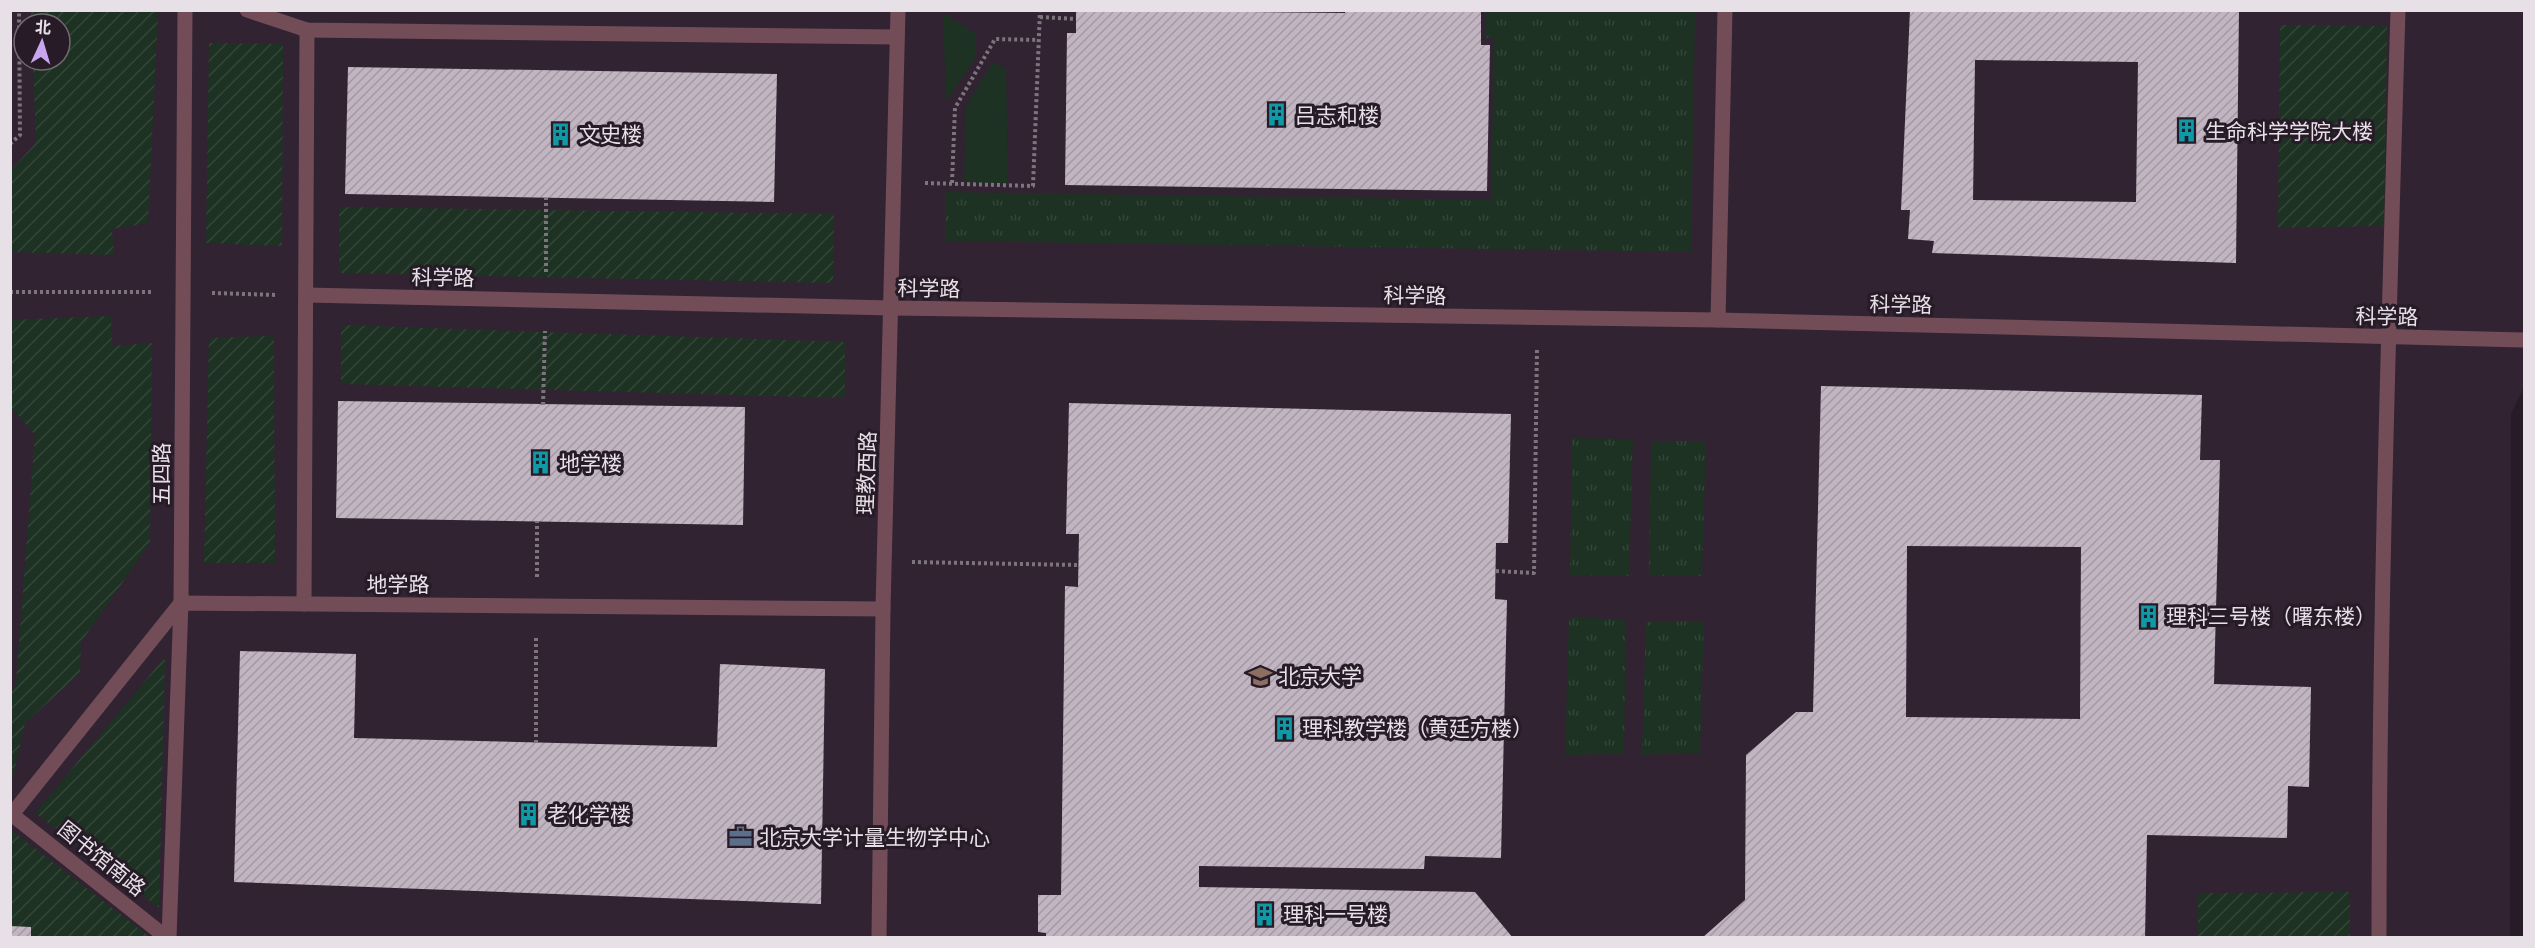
<svg xmlns="http://www.w3.org/2000/svg" width="2535" height="948" font-family="Mulish,'Noto Sans SC',sans-serif">
<defs>
<pattern id="grass-tufts" width="24" height="20" patternUnits="userSpaceOnUse" patternTransform="scale(1.5)"><rect width="24" height="20" fill="#1d3223"/><path d="M3 7l-1-3M5 7V3M7 7l1-3M15 17l-1-3M17 17v-4M19 17l1-3" fill="none" stroke="#334638"/></pattern>
<pattern id="garden-furrows" width="10" height="10" patternUnits="userSpaceOnUse" patternTransform="scale(1.5)"><rect width="10" height="10" fill="#1d3223"/><path d="M-1 1l2-2M0 10L10 0M9 11l2-2" fill="none" stroke="#334638"/></pattern>
<pattern id="building-hatch" width="6" height="6" patternUnits="userSpaceOnUse" patternTransform="scale(1.5)"><rect width="6" height="6" fill="#c2b5c2"/><path d="M-1 1l2-2M0 6l6-6M5 7l2-2" fill="none" stroke="#a398a3"/></pattern>
</defs>
<rect width="100%" height="100%" fill="#261b26"/>
<!-- built -->
<path fill="#312332" fill-rule="evenodd" d="M10 11H2524L2523 389 2511 414 2510 937H11ZM24 24H60V60H24Z"/>
<!-- grass -->
<g fill="url(#grass-tufts)">
<path d="M1485 11H1695L1691 252 945 241V192L1491 200 1494 38H1485Z"/>
<path d="M1572 438 1633 439 1629 576 1570 575Z"/>
<path d="M1651 441H1706L1702 576H1649Z"/>
<path d="M1569 617 1626 620 1624 754 1565 755Z"/>
<path d="M1704 621 1700 753 1642 755 1646 622Z"/>
</g>
<!-- park -->
<g fill="#1d3223">
<path d="M943 13 975 33V59L946 101Z"/>
<path d="M993 62 1006 69 1008 184 964 182 966 106Z"/>
</g>
<!-- garden -->
<g fill="url(#garden-furrows)">
<path d="M31 11H158L148 223 112 229 114 255 11 252V170L36 143 33 60H60V24H32Z"/>
<path d="M2280 25 2387 26 2384 226 2278 228Z"/>
<path d="M209 43 283 44 282 246 206 243Z"/>
<path d="M339 207 834 214 833 283 339 273Z"/>
<path d="M111 316 112 346 152 343 150 543 81 642 80 673 25 723 11 784V694L16 682 35 435 11 407V320Z"/>
<path d="M341 325 845 342V398L341 384Z"/>
<path d="M274 336 275 563H204L209 338Z"/>
<path d="M165 657 159 908 35 813Z"/>
<path d="M11 830 150 937H11Z"/>
<path d="M2350 892V937H2198V893Z"/>
</g>
<!-- building -->
<g fill="url(#building-hatch)" fill-rule="evenodd">
<path d="M1076 10 1345 13V10H1481V45H1490L1487 191 1065 185 1067 33H1076Z"/>
<path d="M1910 10H2239L2236 263 1932 253 1934 241 1908 239 1910 210H1901ZM1975 60 2138 62 2136 202 1973 200Z"/>
<path d="M348 67 777 74 774 202 345 194Z"/>
<path d="M1821 386 2202 395 2200 460H2220L2214 684 2311 687 2309 787 2288 786 2287 838 2147 835 2145 938H1702L1745 900 1746 755 1796 712H1813ZM1907 546 2081 547 2080 719 1906 717Z"/>
<path d="M338 401 745 407 743 525 336 518Z"/>
<path d="M1069 403 1511 414 1508 543H1496L1495 599 1507 600 1501 858 1425 856 1424 869 1199 866V887L1475 892 1513 938H1046V933L1038 932V895H1061L1065 586 1078 587 1079 534H1066Z"/>
<path d="M240 651 356 654 354 738 717 747 720 664 825 669 821 904 234 882Z"/>
<path d="M10 926 31 927V938H10Z"/>
</g>
<g fill="none" stroke-linecap="round" stroke-linejoin="round">
<!-- path -->
<g stroke="#7d747d" stroke-width="4" stroke-dasharray="3 3" stroke-linecap="butt">
<path d="M1040 17 1076 19"/>
<path d="M10 144 20 135 19 10"/>
<path d="M925 183 1033 186 1040 10"/>
<path d="M952 183 955 108 995 39 1038 40"/>
<path d="M546 272V198"/>
<path d="M10 292H154"/>
<path d="M212 293 277 295"/>
<path d="M543 405 545 331"/>
<path d="M10 435V658"/>
<path d="M912 562 1078 565"/>
<path d="M1496 571 1534 573 1537 348"/>
<path d="M537 577V521"/>
<path d="M536 743V636"/>
</g>
<!-- service -->
<g stroke="#724d58" stroke-width="15">
<path d="M247 10 307 30 897 37"/>
<path d="M1718 320 1725 10"/>
<path d="M304 604 307 30"/>
<path d="M10 813 167 938"/>
<path d="M13 813 181 603 883 609"/>
<path d="M2379 938C2379 628 2389 319 2398 10"/>
</g>
<!-- minor -->
<g stroke="#724d58" stroke-width="15">
<path d="M306 295 892 308 1718 320 2523 340"/>
<path d="M169 938 181 603 185 10"/>
<path d="M879 938 883 609 898 10"/>
</g>
</g>
<!-- icons -->
<defs>
<symbol id="building-bare" viewBox="-9 -9 18 18"><path d="M-4-6H4V6H1V3H-1V6H-4ZM-2.5-4.3h1.7v1.8h-1.7ZM.8-4.3h1.7v1.8H.8ZM-2.5-1h1.7V.8h-1.7ZM.8-1h1.7V.8H.8Z" fill="#0f9aa8" stroke="#261b26" stroke-width="2.5" paint-order="stroke"/></symbol>
<symbol id="university-bare" viewBox="-9 -9 18 18"><path d="M0-5L7-2L0 1L-7-2ZM-4 1L0 2.5L4 1V4Q0 6-4 4Z" fill="#8d6e63" stroke="#261b26" stroke-width="2.5" paint-order="stroke"/></symbol>
<symbol id="office-bare" viewBox="-9 -9 18 18"><path d="M-6-3h4V-5.5h4V-3h4V5H-6ZM-1-4.5V-3h2v-1.5ZM-6 0V1H6V0Z" fill="#5c6f8a" stroke="#261b26" stroke-width="2.5" paint-order="stroke"/></symbol>
</defs>
<g fill-rule="evenodd">
<use href="#building-bare" x="1260" y="98" width="33" height="33"/>
<use href="#building-bare" x="2170" y="114" width="33" height="33"/>
<use href="#building-bare" x="544" y="118" width="33" height="33"/>
<use href="#building-bare" x="524" y="446" width="33" height="33"/>
<use href="#building-bare" x="2132" y="600" width="33" height="33"/>
<use href="#university-bare" x="1244" y="660" width="33" height="33"/>
<use href="#building-bare" x="1268" y="712" width="33" height="33"/>
<use href="#building-bare" x="512" y="798" width="33" height="33"/>
<use href="#office-bare" x="724" y="820" width="33" height="33"/>
<use href="#building-bare" x="1248" y="898" width="33" height="33"/>
</g>
<g text-anchor="middle" dominant-baseline="central" stroke-width="6" stroke-linejoin="round" paint-order="stroke">
<!-- poi labels -->
<g font-size="21" fill="#e7e0e7" stroke="#261b26" text-anchor="start">
<text x="1295" y="115">吕志和楼</text>
<text x="2205" y="131">生命科学学院大楼</text>
<text x="579" y="134">文史楼</text>
<text x="559" y="463">地学楼</text>
<text x="2166" y="616">理科三号楼（曙东楼）</text>
<text x="1278" y="676">北京大学</text>
<text x="1302" y="728">理科教学楼（黄廷方楼）</text>
<text x="547" y="814">老化学楼</text>
<text x="759" y="837">北京大学计量生物学中心</text>
<text x="1283" y="914">理科一号楼</text>
</g>
<!-- street labels -->
<g font-size="21" fill="#e7e0e7" stroke="#261b26">
<text transform="translate(443 277) rotate(1)">科学路</text>
<text transform="translate(929 288) rotate(1)">科学路</text>
<text transform="translate(1415 295) rotate(1)">科学路</text>
<text transform="translate(1901 304) rotate(1)">科学路</text>
<text transform="translate(2387 316) rotate(1)">科学路</text>
<text transform="translate(866 473) rotate(-88)">理教西路</text>
<text transform="translate(161 474) rotate(-90)">五四路</text>
<text x="398" y="584">地学路</text>
<text transform="translate(102 858) rotate(39)">图书馆南路</text>
</g>
</g>
<!-- border -->
<rect width="2535" height="948" fill="none" stroke="#e7e0e7" stroke-width="24"/>
<!-- north arrow -->
<g transform="translate(42 42) rotate(4)"><circle r="28" fill="#261b26" stroke="#736a73" stroke-width="1.5"/>
<path d="M0-4.5L10 22L0 15L-10 22Z" fill="#c7a6ef"/>
<text y="-9" font-size="16" font-weight="bold" text-anchor="middle" fill="#e7e0e7">北</text>
</g>
</svg>
